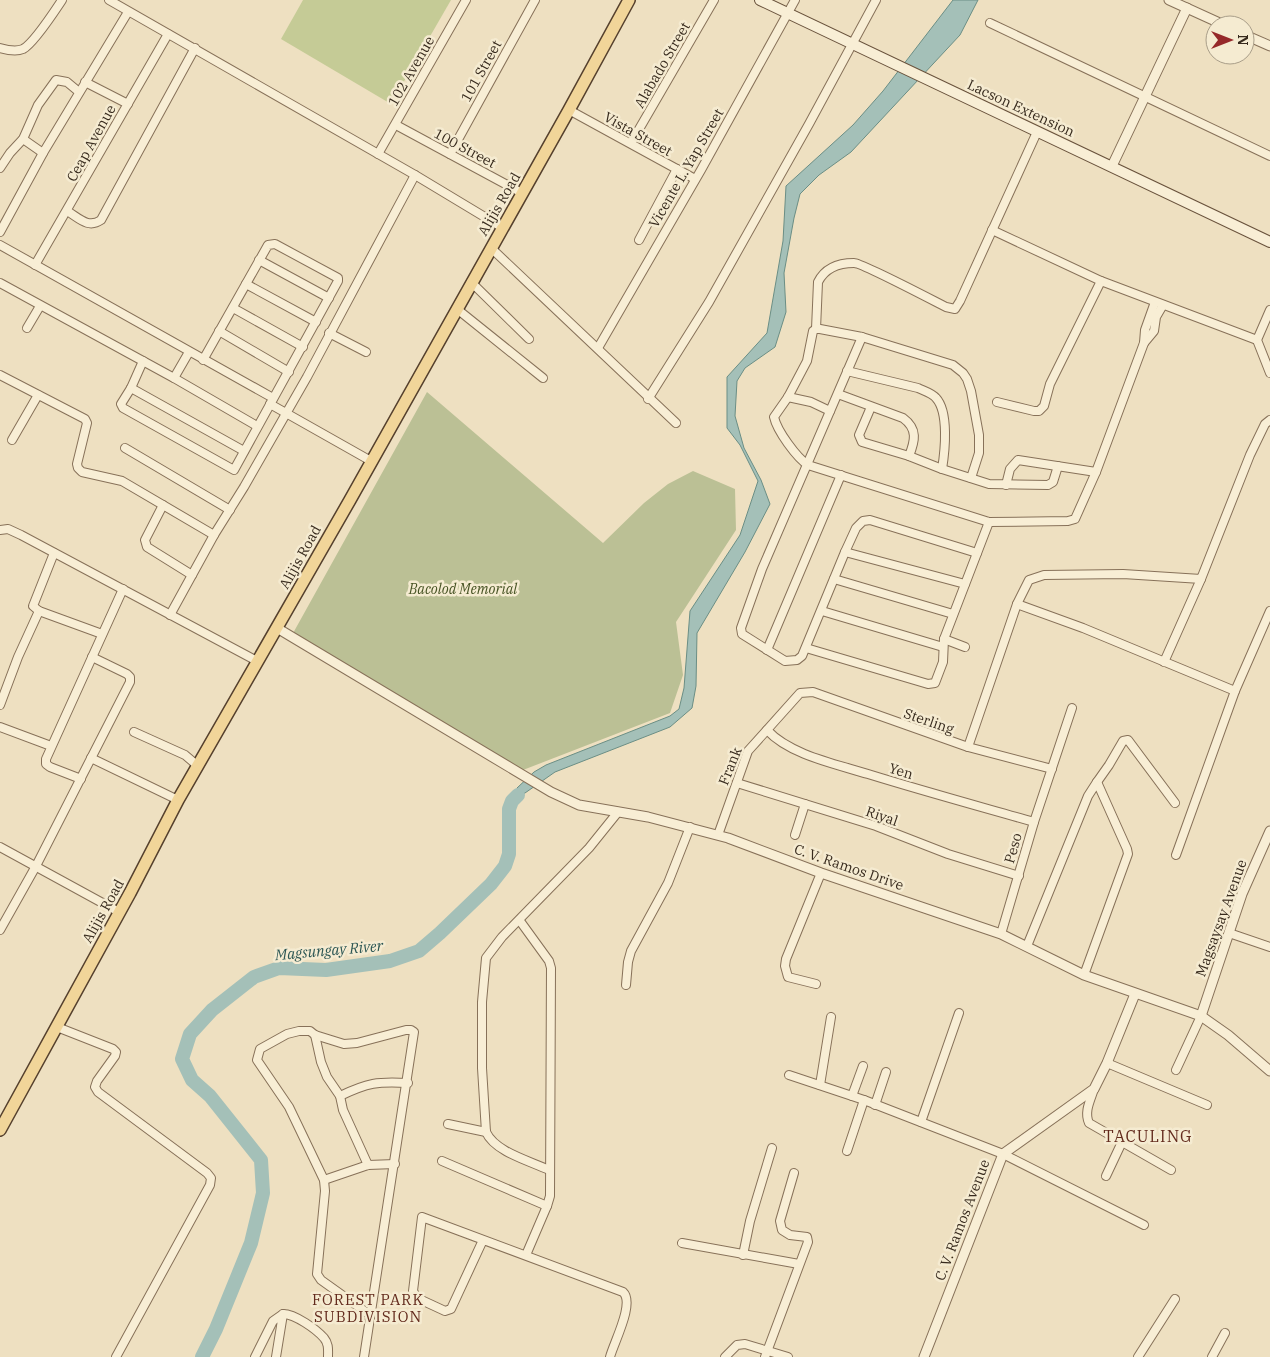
<svg xmlns="http://www.w3.org/2000/svg" width="1270" height="1357" font-family="'IBM Plex Serif',serif">
<rect width="100%" height="100%" fill="#eee0c1"/>
<!-- green -->
<path fill="#c5cb96" d="M303 0H451L391 104 281 39Z"/>
<!-- cemetery -->
<path fill="#bbc095" d="M427 392 603 543 644 503 668 484 693 471 735 489 736 530 676 622 683 675 670 713 523 770 292 635Z"/>
<!-- water -->
<path fill="#a4c0b8" stroke="#6b8e85" d="M953 0H978L960 35 851 152 819 175 800 194 794 218 784 273 786 312 775 347 745 368 737 381 735 416 744 448 761 480 770 504 745 552 697 633 696 686 692 708 670 727 555 772 525 793 518 795 517 788 534 772 546 765 670 716 679 709 684 688 690 611 740 535 758 481 740 445 727 428V377L767 333 783 241 786 186 853 125 883 91Z"/>
<g fill="none" stroke-linecap="round" stroke-linejoin="round">
<!-- river -->
<path stroke="#a4c0b8" stroke-width="14" d="M202 1357 216 1329 251 1243 263 1193 261 1160 210 1096 192 1080 182 1059 190 1034 212 1010 254 977 279 968 326 970 390 961 419 951 440 933 491 884 505 866 509 854V809L512 801 518 795"/>
<defs>
<g id="minor">
<path d="M109 0 415 175 503 228"/>
<path d="M990 23 1270 156"/>
<path d="M0 48C7 50 16 52 23 49 34 43 54 12 62 0"/>
<path d="M85 82 128 104"/>
<path d="M569 110 695 179"/>
<path d="M396 125 522 193"/>
<path d="M23 139 43 153"/>
<path d="M631 143 714 0"/>
<path d="M378 154 466 0"/>
<path d="M450 154 535 0"/>
<path d="M0 168 10 153 23 139 38 105 56 80 67 82 79 92"/>
<path d="M67 211C79 218 88 229 101 220L195 48"/>
<path d="M992 230 1101 281 1257 340"/>
<path d="M0 232 43 153 128 12"/>
<path d="M639 240 677 169"/>
<path d="M0 245 273 398"/>
<path d="M491 248 676 423"/>
<path d="M259 260 329 298"/>
<path d="M35 265 168 34"/>
<path d="M471 282 529 339"/>
<path d="M0 283 174 378 257 426"/>
<path d="M246 284 316 322"/>
<path d="M233 308 303 347"/>
<path d="M457 309 543 378"/>
<path d="M1270 310 1257 340 1270 373"/>
<path d="M27 328 40 306"/>
<path d="M816 329 818 282C825 268 839 263 854 263 862 263 934 301 946 307L955 309 960 301 1037 132"/>
<path d="M219 331 289 372"/>
<path d="M329 333 366 352"/>
<path d="M862 337 762 569 741 628 742 634 785 661 797 660 802 656 845 552 856 528 863 521 870 520 977 553"/>
<path d="M1144 343 1154 331 1156 317 1163 305"/>
<path d="M598 348 701 170 795 0"/>
<path d="M143 361 131 388 121 404 123 408 234 470 338 281V278L275 244 268 245 203 360"/>
<path d="M847 371 918 388C924 391 932 393 936 398 949 412 945 451 942 469"/>
<path d="M0 375 85 419 87 423 77 464 78 468 82 472 122 481 214 535"/>
<path d="M174 378 189 352"/>
<path d="M131 388 244 451"/>
<path d="M838 394 903 418C918 429 915 441 909 456"/>
<path d="M788 397 811 402 830 411"/>
<path d="M648 399 709 302 809 124 876 0"/>
<path d="M997 402 1034 411H1039L1044 406 1050 384 1101 281"/>
<path d="M270 404 371 461"/>
<path d="M871 407 859 435 862 442 909 456 942 469 989 484 1048 485 1053 482 1058 466"/>
<path d="M12 440 38 395"/>
<path d="M125 448 230 510"/>
<path d="M971 478 979 453V435L971 391 967 379 963 373 953 365 862 337 820 329H816L813 331 807 361 788 397 774 417C777 431 797 458 808 465L989 522 1068 521 1075 519 1096 472 1144 343 1145 330 1155 302"/>
<path d="M1006 485 1010 469 1018 460 1096 472"/>
<path d="M163 505 145 540 147 547 192 575"/>
<path d="M0 530 8 529 21 535 257 661"/>
<path d="M845 552 965 584"/>
<path d="M54 553 33 606 39 611 102 634"/>
<path d="M834 579 953 614"/>
<path d="M1017 604 1083 628 1235 691"/>
<path d="M822 611 943 647"/>
<path d="M170 615 214 535 244 487 307 377 415 175"/>
<path d="M944 639 965 647"/>
<path d="M806 648 928 684 935 683 943 662 944 639 989 522"/>
<path d="M767 650 841 475"/>
<path d="M1164 662 1201 579"/>
<path d="M0 705 18 657 39 611"/>
<path d="M0 727 51 746"/>
<path d="M767 730C790 755 836 764 868 774 923 791 978 806 1034 822"/>
<path d="M134 732 185 755 198 766"/>
<path d="M968 747 1017 604 1029 580 1044 575 1123 574 1201 579 1250 455 1265 424 1270 420"/>
<path d="M91 758 178 800"/>
<path d="M81 779 50 767 46 764V759L123 589"/>
<path d="M1097 782 1109 765 1123 741 1128 740 1175 803"/>
<path d="M737 783 876 826 948 854 1019 876"/>
<path d="M718 835 748 751 800 693 813 692 968 747 1052 769"/>
<path d="M795 835 805 804"/>
<path d="M0 847 119 912"/>
<path d="M1176 855 1235 691 1270 611"/>
<path d="M520 921 549 961 551 968 550 1196 547 1206 526 1255"/>
<path d="M0 930 36 866 130 682V677L127 674 92 657"/>
<path d="M1229 933 1270 947"/>
<path d="M1001 934 1034 822 1072 708"/>
<path d="M1027 946 1088 796 1097 782 1127 849 1128 854 1084 975"/>
<path d="M816 984 788 977 785 966 786 959 821 873"/>
<path d="M626 985 628 962 631 951 668 883 690 827"/>
<path d="M57 1027 113 1049 116 1052 115 1056 97 1081 95 1087 98 1092 207 1173 211 1178 210 1185 116 1357"/>
<path d="M315 1035 321 1062 327 1077 340 1096 343 1110 368 1165"/>
<path d="M1107 1063 1207 1105"/>
<path d="M1176 1070 1201 1016"/>
<path d="M789 1075 864 1100 1003 1154 1144 1225"/>
<path d="M820 1085 831 1017"/>
<path d="M1094 1089C1090 1101 1084 1112 1089 1123L1171 1170"/>
<path d="M340 1096C367 1083 378 1081 408 1083"/>
<path d="M852 1096 863 1066"/>
<path d="M875 1105 886 1072"/>
<path d="M921 1122 959 1013"/>
<path d="M448 1124 486 1132"/>
<path d="M847 1151 864 1100"/>
<path d="M442 1161 547 1206"/>
<path d="M549 1170C530 1161 495 1152 486 1132L482 1068V1002L486 958 502 937 589 848 618 812"/>
<path d="M1106 1176 1122 1142"/>
<path d="M324 1180 368 1165 395 1164"/>
<path d="M483 1240 451 1309 445 1311 417 1298 413 1291 422 1217 623 1292C635 1303 614 1342 610 1357"/>
<path d="M682 1243 799 1264"/>
<path d="M743 1255 750 1221 772 1148"/>
<path d="M255 1357 273 1321 283 1314C295 1314 316 1329 324 1338 329 1344 328 1350 328 1357"/>
<path d="M276 1357 283 1314"/>
<path d="M364 1357 414 1032 411 1030H406L357 1043 344 1044 315 1035 310 1031H299L287 1034 260 1049 257 1060 289 1107 324 1180 325 1191 317 1274 321 1280 370 1315"/>
<path d="M725 1357 737 1345 745 1344 788 1357"/>
<path d="M765 1357 808 1242 807 1237 790 1235 782 1230 780 1221 794 1173"/>
<path d="M1138 1357 1175 1299"/>
<path d="M1212 1357 1225 1333"/>
</g>
<g id="tertiary">
<path d="M1169 0 1224 25"/>
<path d="M1245 35 1270 46"/>
<path d="M1112 166 1187 8"/>
<path d="M277 628 551 792 579 805 648 817 728 838 821 873 1001 934 1084 975 1201 1016 1228 1035 1270 1071"/>
<path d="M1201 1016 1242 894 1270 831"/>
<path d="M924 1357 1003 1154 1094 1089 1107 1063 1135 994"/>
</g>
<path id="secondary" d="M760 0 1270 242"/>
<path id="primary" d="M0 1130 130 893 178 800 350 500 569 110 629 0"/>
</defs>
<!-- minor casing -->
<use href="#minor" stroke="#877159" stroke-width="10"/>
<!-- tertiary casing -->
<use href="#tertiary" stroke="#877159" stroke-width="11"/>
<!-- secondary casing -->
<use href="#secondary" stroke="#69523c" stroke-width="12"/>
<!-- primary casing -->
<use href="#primary" stroke="#55402d" stroke-width="14"/>
<!-- minor -->
<use href="#minor" stroke="#f8eed5" stroke-width="8"/>
<!-- tertiary -->
<use href="#tertiary" stroke="#f8eed5" stroke-width="9"/>
<!-- secondary -->
<use href="#secondary" stroke="#f8eed5" stroke-width="10"/>
<!-- primary -->
<use href="#primary" stroke="#f1d599" stroke-width="11"/>
</g>
<g text-anchor="middle" dominant-baseline="central" stroke-width="5" stroke-linejoin="round" paint-order="stroke">
<!-- street labels -->
<g font-size="14" fill="#372a1d" stroke="#f5ebd1">
<text transform="translate(662 65) rotate(-60)">Alabado Street</text>
<text transform="translate(411 71) rotate(-60)">102 Avenue</text>
<text transform="translate(481 71) rotate(-61)">101 Street</text>
<text transform="translate(1021 108) rotate(25)">Lacson Extension</text>
<text transform="translate(638 134) rotate(29)">Vista Street</text>
<text transform="translate(91 143) rotate(-61)">Ceap Avenue</text>
<text transform="translate(465 148) rotate(28)">100 Street</text>
<text transform="translate(686 168) rotate(-60)">Vicente L. Yap Street</text>
<text transform="translate(499 204) rotate(-60)">Alijis Road</text>
<text transform="translate(300 557) rotate(-61)">Alijis Road</text>
<text transform="translate(929 721) rotate(19)">Sterling</text>
<text transform="translate(730 766) rotate(-68)">Frank</text>
<text transform="translate(901 771) rotate(17)">Yen</text>
<text transform="translate(882 816) rotate(19)">Riyal</text>
<text transform="translate(1013 848) rotate(-74)">Peso</text>
<text transform="translate(849 867) rotate(19)">C. V. Ramos Drive</text>
<text transform="translate(103 911) rotate(-61)">Alijis Road</text>
<text transform="translate(1221 918) rotate(-70)">Magsaysay Avenue</text>
<text transform="translate(962 1220) rotate(-69)">C. V. Ramos Avenue</text>
</g>
<!-- park labels -->
<g font-size="14" font-style="italic" fill="#475324" stroke="#f5ebd1">
<text x="463" y="589">Bacolod Memorial</text>
</g>
<!-- water labels -->
<g font-size="15" font-style="italic" fill="#2d5754" stroke="#f5ebd1">
<text transform="translate(329 950) rotate(-5)">Magsungay River</text>
</g>
<!-- neighbourhood labels -->
<g font-size="15" letter-spacing="1" fill="#632b1d" stroke="#f5ebd1">
<text x="368" y="1299">FOREST PARK<tspan x="368" dy="17">SUBDIVISION</tspan></text>
</g>
<!-- quarter labels -->
<g font-size="16" letter-spacing="1" fill="#632b1d" stroke="#f5ebd1">
<text x="1148" y="1136">TACULING</text>
</g>
</g>
<!-- north arrow -->
<g transform="translate(1230 40) rotate(90)"><circle r="24" fill="#f5ebd1" stroke="#a99e89"/>
<path d="M0-4L9 19L0 12L-9 19Z" fill="#96292a"/>
<text y="-8" font-size="14" font-weight="bold" text-anchor="middle" fill="#372a1d">N</text>
</g>
</svg>
